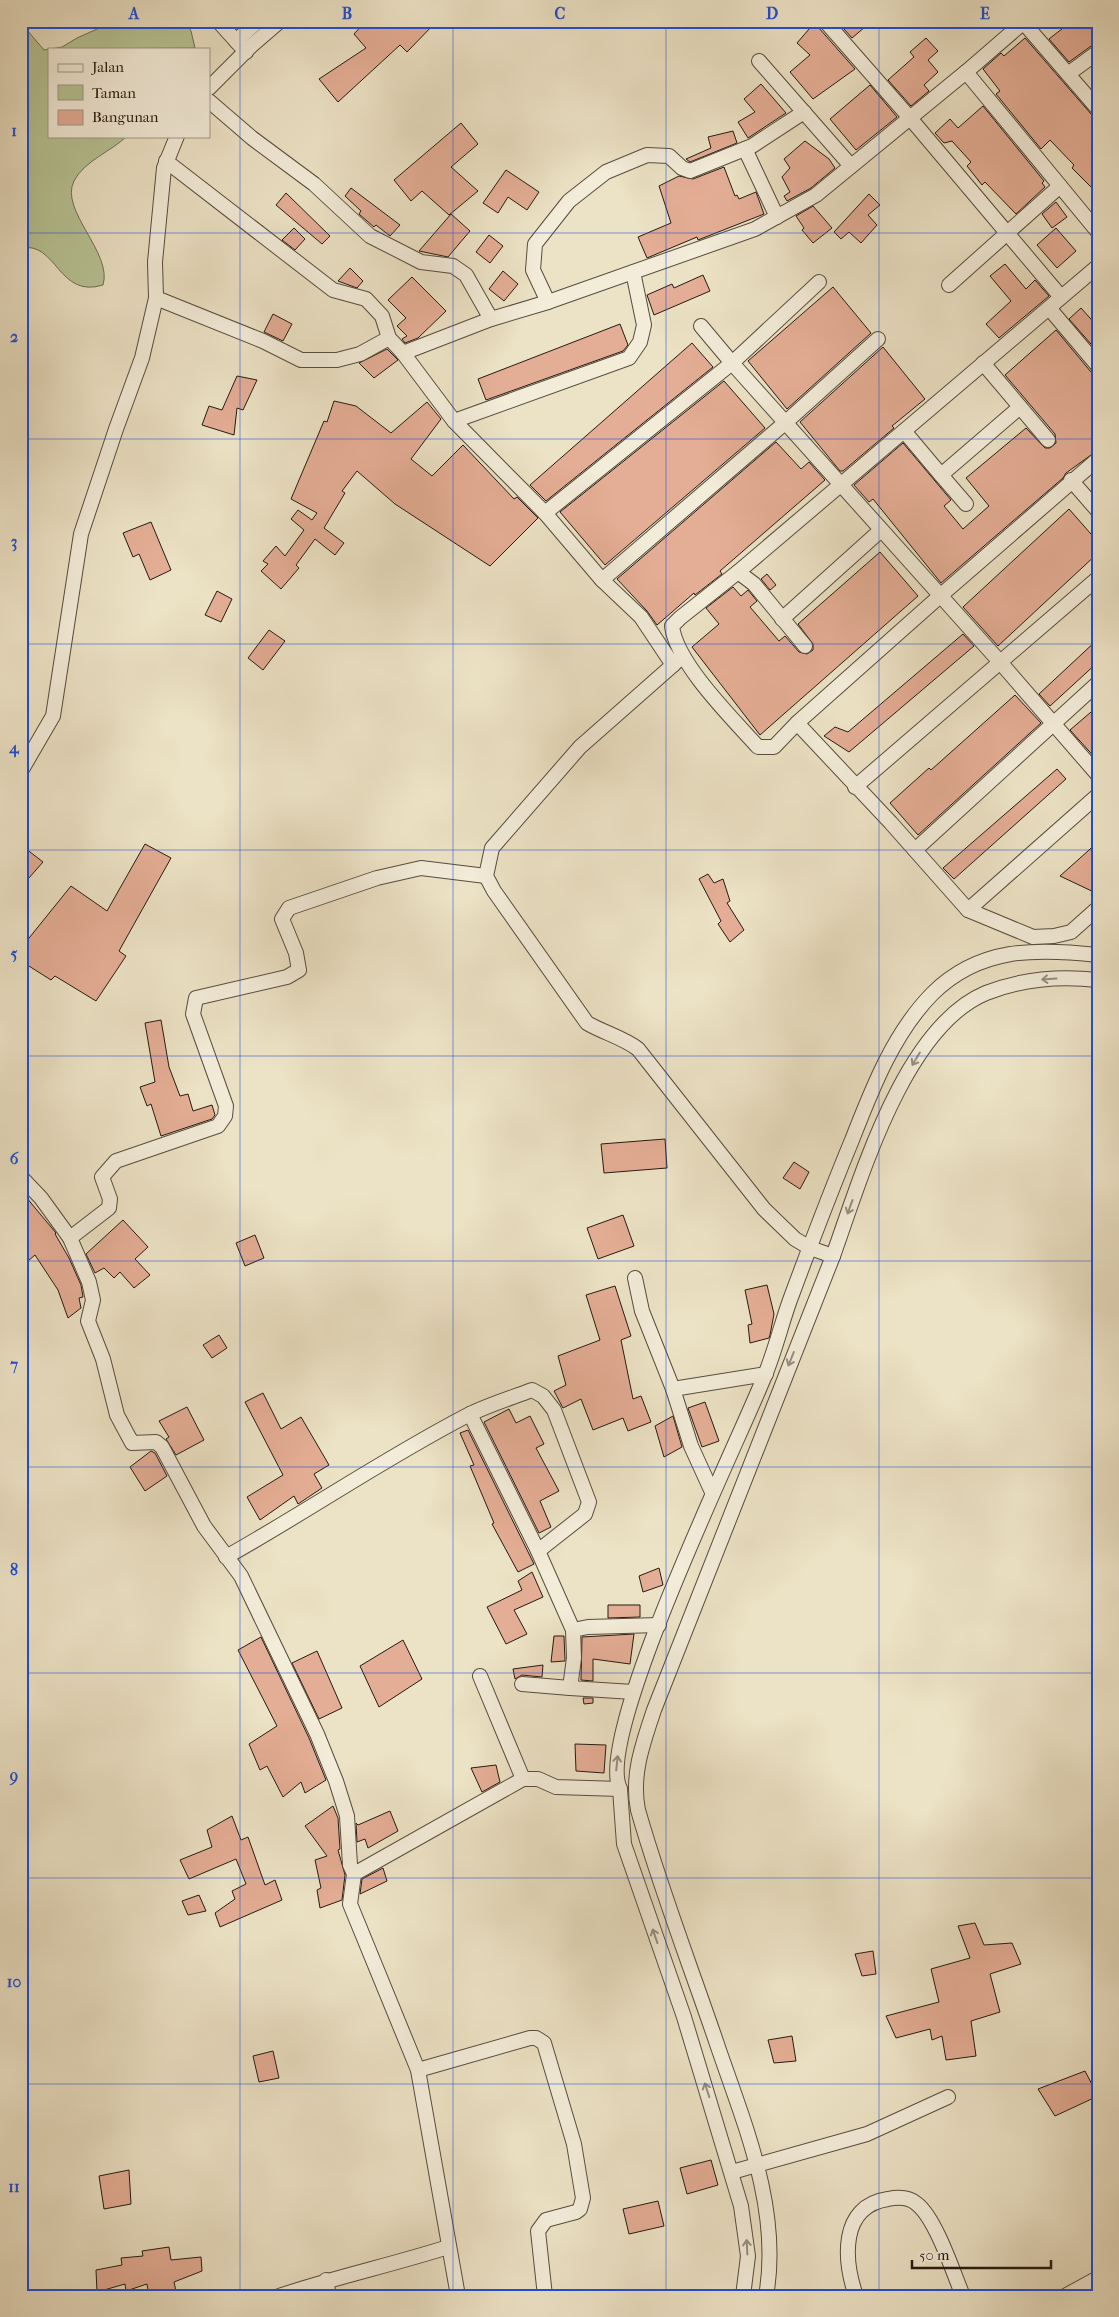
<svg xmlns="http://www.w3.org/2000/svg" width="1119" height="2317" font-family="'IM FELL French Canon',serif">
<rect width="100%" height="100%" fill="#ece2c5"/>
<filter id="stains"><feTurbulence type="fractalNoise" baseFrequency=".004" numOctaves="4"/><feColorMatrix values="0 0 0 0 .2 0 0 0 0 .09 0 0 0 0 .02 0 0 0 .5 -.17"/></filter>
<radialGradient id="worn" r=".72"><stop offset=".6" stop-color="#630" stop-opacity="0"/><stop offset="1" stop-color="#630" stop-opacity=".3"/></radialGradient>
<!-- green -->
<g fill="#b7c395" stroke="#6e6e53">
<path d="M115 21H185L191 31 195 48 51 49 62 47 77 38Z"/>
<path d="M21 23 44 50 49 49V136H127C112 151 84 161 74 181 59 210 113 253 103 285 58 299 57 241 21 248Z"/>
</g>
<!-- building -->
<g fill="#e4ad95" stroke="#251a11">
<path d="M366 21H437L407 52 400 45 338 102 319 79 366 48 354 34Z"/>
<path d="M816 21 818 27 855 69 813 99 790 72 810 55 797 43Z"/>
<path d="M837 21H872L852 38Z"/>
<path d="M1072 21H1098V41L1069 62 1049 39Z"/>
<path d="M926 38 938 51 928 60 938 72 924 85 929 91 911 106 888 80 914 57 910 52Z"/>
<path d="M1025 38 1098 122V194L1072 168 1074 165 1050 140 1041 149 996 94 1000 91 983 69 1001 53 1004 56Z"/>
<path d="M761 84 786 113 748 138 738 122 755 112 744 99Z"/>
<path d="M870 85 897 117 856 150 830 119Z"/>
<path d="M983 106 1044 181 1042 183 1045 187 1016 214 985 182 982 185 967 166 971 162 952 141 944 143 935 133 950 119 958 128Z"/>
<path d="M461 123 478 144 451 167 478 191 449 215 422 191 411 201 394 180Z"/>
<path d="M733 131 737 143 690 162 686 159 711 148 708 137Z"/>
<path d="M805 141 829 159 835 168 811 188 787 201 784 196 790 192 782 177 790 168 784 159Z"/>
<path d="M724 167 735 196 737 195 739 199 756 192 764 214 698 240 697 237 647 258 638 237 671 223 659 186 679 176 693 179Z"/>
<path d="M506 170 539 192 527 210 508 197 498 213 483 203Z"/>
<path d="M351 188 400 225 390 236 376 225 374 227 359 214 361 211 345 196Z"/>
<path d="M286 193 330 236 322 244 276 205Z"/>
<path d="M869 194 880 205 868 215 877 225 861 243 849 232 841 239 834 232Z"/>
<path d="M1056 202 1067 217 1052 228 1042 214Z"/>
<path d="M813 206 832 228 813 243 802 230 804 228 796 216Z"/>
<path d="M451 214 470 231 448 257 419 251Z"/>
<path d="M294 228 305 239 295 250 282 240Z"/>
<path d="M1056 228 1076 251 1057 268 1037 245Z"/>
<path d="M489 235 503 246 490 263 476 252Z"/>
<path d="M1005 264 1026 289 1035 280 1049 296 999 338 986 324 1011 301 990 276Z"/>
<path d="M350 268 363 281 357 288 338 281Z"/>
<path d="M503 271 518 284 504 301 489 289Z"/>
<path d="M703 275 710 291 654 315 647 295 672 284 674 288Z"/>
<path d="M412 277 446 311 418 338 405 343 402 339 407 336 397 326 406 318 388 300Z"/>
<path d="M833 287 871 333 787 409 748 361Z"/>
<path d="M1081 308 1098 327V352L1069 319Z"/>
<path d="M273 314 292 324 283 341 264 332Z"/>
<path d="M620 324 628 345 623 351 486 400 478 379Z"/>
<path d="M1056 330 1091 372 1098 375V450L1066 473 1063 478 941 583 873 499 869 502 854 485 903 443 951 500 944 506 963 529 989 506 966 478 1026 428 1045 448H1050L1056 443 1055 434 1005 375Z"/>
<path d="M692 343 713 367 546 501 530 485Z"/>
<path d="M883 347 925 399 892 426 894 428 843 471H840L800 422Z"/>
<path d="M387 349 398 360 374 378 359 363Z"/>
<path d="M237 376 257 380 243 410 237 408 234 435 202 425 209 406 222 410Z"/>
<path d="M724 381 765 428 605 565 560 512Z"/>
<path d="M334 401 356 406 391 433 427 402 441 419 411 459 432 476 463 445 514 499 517 497 538 518 490 566 395 504 357 471 342 491 345 493 324 528 344 543 335 555 315 539 296 565 299 568 281 589 261 571 268 564 263 561 276 546 285 556 304 530 291 519 298 510 312 520 317 513 291 499 324 421 327 422Z"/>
<path d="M776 442 801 469 809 462 825 480 720 571 722 574 695 595 694 593 657 625 647 611 617 579Z"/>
<path d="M1069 509 1098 542V553L998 646 963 607Z"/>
<path d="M151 522 171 570 150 580 139 554 133 557 123 533Z"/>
<path d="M880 552 918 596 760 735 692 647 719 624 706 608 733 587 741 596 748 590 757 601 750 607 779 641 785 636 799 652 807 654 813 650V644L798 624Z"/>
<path d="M767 574 776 585 770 590 761 579Z"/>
<path d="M217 591 232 599 221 622 205 615Z"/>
<path d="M269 630 285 641 263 670 248 658Z"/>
<path d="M963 634 974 646 849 752 824 736 835 727 848 732Z"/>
<path d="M1098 639V662L1050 706 1039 694Z"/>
<path d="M1015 695 1041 723 918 835 890 803 929 768 931 770Z"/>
<path d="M1098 706V761L1070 730Z"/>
<path d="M1057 769 1066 779 954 879 943 868Z"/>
<path d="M1098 842V894L1060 876Z"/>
<path d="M145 844 171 858 119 951 126 956 96 1001 55 976 51 980 21 961V948L71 886 107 911Z"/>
<path d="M21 845 43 862 21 887Z"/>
<path d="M708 874 714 883 723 879 730 901 727 903 744 930 730 942 718 924 721 921 699 879Z"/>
<path d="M161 1020 169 1067 180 1096 188 1094 193 1111 212 1105 215 1115 212 1119 161 1136 151 1104 147 1106 140 1087 155 1082 145 1023Z"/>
<path d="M665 1139 667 1168 604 1173 601 1144Z"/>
<path d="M794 1162 809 1172 800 1189 783 1178Z"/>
<path d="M21 1191 56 1233 55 1234 69 1258 81 1285 83 1297 79 1298 81 1308 68 1318 58 1290 35 1255 21 1267Z"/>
<path d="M623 1215 634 1246 598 1259 587 1228Z"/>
<path d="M123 1220 148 1247 135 1259 150 1275 134 1288 120 1272 114 1278 104 1268 95 1273 86 1254Z"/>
<path d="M255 1235 264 1258 245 1266 236 1243Z"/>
<path d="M767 1285 774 1314 770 1335 769 1338 750 1343 748 1325 752 1324 745 1290Z"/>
<path d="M615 1286 631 1336 621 1340 633 1399 641 1396 651 1422 628 1431 623 1418 593 1430 581 1399 563 1408 554 1391 566 1385 558 1356 600 1340 586 1295Z"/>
<path d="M219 1335 227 1348 212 1358 203 1345Z"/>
<path d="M263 1393 281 1429 301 1417 329 1465 314 1474 322 1488 298 1504 294 1496 260 1520 247 1497 283 1475 245 1402Z"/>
<path d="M705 1402 719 1441 702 1447 688 1408Z"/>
<path d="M187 1407 204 1440 176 1455 166 1439 169 1437 159 1421Z"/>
<path d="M509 1409 516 1423 530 1416 544 1444 536 1448 559 1491 540 1501 551 1527 539 1533 484 1422Z"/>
<path d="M673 1416 682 1447 664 1457 655 1426Z"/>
<path d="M468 1430 534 1564 518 1572 492 1524 494 1523 470 1466 474 1465 460 1433Z"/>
<path d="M151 1451 155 1453 167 1476 145 1491 130 1467Z"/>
<path d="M659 1568 663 1585 643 1592 639 1576Z"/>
<path d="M532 1572 543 1597 514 1610 527 1634 506 1644 487 1607 522 1590 518 1581Z"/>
<path d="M608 1605H640V1617L608 1618Z"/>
<path d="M634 1634 630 1664 593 1659V1681L581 1680 582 1637Z"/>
<path d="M554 1636H564L565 1661 551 1662Z"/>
<path d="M261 1637 309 1738 326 1780 305 1793 301 1782 283 1797 267 1766 260 1770 249 1744 277 1726 238 1650Z"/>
<path d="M403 1640 422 1679 379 1707 360 1666Z"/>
<path d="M317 1651 342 1708 319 1719 292 1663Z"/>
<path d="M543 1665 542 1677 522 1675 515 1679 513 1669Z"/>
<path d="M583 1698H593V1703L584 1704Z"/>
<path d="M575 1744 606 1745 604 1773 576 1771Z"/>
<path d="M496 1765 500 1782 482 1792 471 1768Z"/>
<path d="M333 1806 338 1818 340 1849 338 1850 345 1875 342 1900 320 1908 317 1890 321 1888 315 1860 327 1856 305 1826Z"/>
<path d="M390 1811 398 1831 368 1848 365 1839 357 1842 356 1823 358 1825Z"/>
<path d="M232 1816 241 1840 248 1837 265 1885 275 1880 282 1900 220 1927 215 1913 235 1899 232 1891 246 1884 236 1859 189 1879 180 1860 212 1847 207 1830Z"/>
<path d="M383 1868 387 1881 360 1894 362 1879Z"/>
<path d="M199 1895 206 1911 188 1915 182 1901Z"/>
<path d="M975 1923 984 1945 1012 1943 1021 1964 990 1974 1000 2012 971 2021 976 2056 946 2060 942 2036 932 2040 930 2029 896 2038 886 2016 939 2002 931 1969 970 1958 958 1926Z"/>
<path d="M873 1951 876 1974 862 1976 855 1954Z"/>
<path d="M792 2036 796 2061 774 2063 768 2040Z"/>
<path d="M273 2051 279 2078 259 2082 253 2056Z"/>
<path d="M1085 2071 1098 2096 1055 2116 1038 2089Z"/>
<path d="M711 2160 718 2185 687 2194 680 2168Z"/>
<path d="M129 2170 131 2204 104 2209 99 2176Z"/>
<path d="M658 2201 664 2226 629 2234 623 2209Z"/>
<path d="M169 2247 171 2260 201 2257 202 2271 174 2282 177 2296H149L147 2284 126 2291 125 2284 97 2292 96 2270 122 2265 121 2258 143 2256 142 2251Z"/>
</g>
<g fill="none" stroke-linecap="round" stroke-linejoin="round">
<defs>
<g id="minor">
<path d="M218 21 246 52"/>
<path d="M825 21 910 118 1061 297"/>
<path d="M1023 22 1098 109"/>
<path d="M236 41 258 21"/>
<path d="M759 61 851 166"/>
<path d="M966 72 1025 21"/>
<path d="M1068 74 1098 52"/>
<path d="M209 88 251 46 280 21"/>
<path d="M209 101 252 138 314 184 370 236 421 262 453 266 466 275 491 319"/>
<path d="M745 149 777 217"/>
<path d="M166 161 333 290 366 299 382 316 389 338 403 353"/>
<path d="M1098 266 738 572 680 618 672 626C676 663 733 719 758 747H774L797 723 940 596 1098 459"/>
<path d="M819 282 732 363 1000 662 1098 775"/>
<path d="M949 285 1060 186"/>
<path d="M156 298 263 341 301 360H337L360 354 389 338"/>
<path d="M548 302 533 270 535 244 569 201 606 172 647 155 669 156 682 168 690 171 752 146 804 112"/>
<path d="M1049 308 1098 366"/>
<path d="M983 363 1048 440"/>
<path d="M454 421 629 358 640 342 644 325 633 272"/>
<path d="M904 431 941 475"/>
<path d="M1071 480 1098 511"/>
<path d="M966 504 941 475 1020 407"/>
<path d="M545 513 732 363 701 326"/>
<path d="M738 572 754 584 805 646"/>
<path d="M602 580 786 422 878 339"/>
<path d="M782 619 881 530"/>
<path d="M682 656 673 665 641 617 602 580 545 513 454 421 403 353 491 319 548 302 755 229 816 195 966 72 1098 232"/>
<path d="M673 665 580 747 492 848 486 876 494 891 587 1023C604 1033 622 1037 638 1049L764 1209 795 1239 810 1248 833 1256"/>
<path d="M797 723 891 823 968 910 1033 937 1054 936 1071 932 1098 908"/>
<path d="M21 771 53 716 81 534 116 429 142 358 156 298 155 262 164 168 177 136"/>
<path d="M855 787 1098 578"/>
<path d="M915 850 1098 683"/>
<path d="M968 910 1098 795"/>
<path d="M21 1177 41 1198 70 1238 89 1282 93 1300 88 1321 103 1359 117 1415 132 1443 156 1442 162 1447 204 1526 241 1576 317 1734 336 1781 347 1816 350 1865 354 1874 350 1904 418 2070 458 2296"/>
<path d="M70 1238 109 1208 110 1199 102 1177 116 1161 218 1126 225 1116 226 1106 193 1014 196 998 287 977 299 970 296 953 282 919 289 908 377 878 421 868 486 876"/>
<path d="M635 1278 642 1311 673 1389 691 1446 712 1492"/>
<path d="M673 1389 766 1374"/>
<path d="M470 1414 538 1551 573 1630"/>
<path d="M226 1557C308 1511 385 1458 468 1415 488 1405 511 1398 532 1390L543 1396 554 1410 589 1502 585 1514 538 1551"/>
<path d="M480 1676 523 1779"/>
<path d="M522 1684 570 1688"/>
<path d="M633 1692 570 1688 574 1658 573 1630 588 1627 659 1625"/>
<path d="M354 1874 523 1779H538L556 1787 620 1789"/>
<path d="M418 2070 530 2038H536L544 2043 574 2144 583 2198 580 2209 576 2212 546 2220 538 2231 545 2296"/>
<path d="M732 2172 867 2134 948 2097"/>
<path d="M326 2280 329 2296"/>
<path d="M279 2296C335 2277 392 2265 448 2247"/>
<path d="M743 2296 748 2256 741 2206 684 2017 624 1844 620 1789C594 1736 739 1441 765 1375 775 1351 781 1325 790 1300 810 1246 830 1193 852 1140 872 1089 893 1034 932 994 979 947 1036 948 1098 955"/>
<path d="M766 2296C781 2212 746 2128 719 2050 692 1970 661 1891 638 1810 631 1775 643 1743 654 1710L833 1256C861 1178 904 1027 986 993 1021 979 1060 976 1098 980"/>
<path d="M856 2296C844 2261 839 2206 888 2199 898 2197 909 2197 917 2204 936 2219 953 2272 963 2296"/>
<path d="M1065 2296 1098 2278"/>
</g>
</defs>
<!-- minor casing -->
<use href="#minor" stroke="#574c3e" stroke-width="16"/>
<!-- minor -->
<use href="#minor" stroke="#f3ecd9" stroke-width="14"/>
</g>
<!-- one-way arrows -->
<defs><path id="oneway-shaft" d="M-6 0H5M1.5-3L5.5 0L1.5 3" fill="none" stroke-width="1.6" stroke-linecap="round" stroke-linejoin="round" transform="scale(1.25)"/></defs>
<g stroke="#968e7f">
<use href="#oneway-shaft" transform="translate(1049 979) rotate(176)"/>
<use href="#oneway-shaft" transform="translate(916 1059) rotate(121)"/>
<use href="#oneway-shaft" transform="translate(850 1207) rotate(110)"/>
<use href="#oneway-shaft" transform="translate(791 1359) rotate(112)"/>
<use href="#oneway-shaft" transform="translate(617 1763) rotate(-84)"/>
<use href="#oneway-shaft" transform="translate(655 1936) rotate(-109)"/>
<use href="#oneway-shaft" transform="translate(707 2090) rotate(-108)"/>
<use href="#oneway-shaft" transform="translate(747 2247) rotate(-93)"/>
</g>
<!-- grid -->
<path fill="none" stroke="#1d4ed8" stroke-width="1" stroke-opacity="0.55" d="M240 21V2296M453 21V2296M666 21V2296M879 21V2296M21 233H1098M21 439H1098M21 644H1098M21 850H1098M21 1056H1098M21 1261H1098M21 1467H1098M21 1673H1098M21 1878H1098M21 2084H1098"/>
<!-- margin -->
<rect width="1119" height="2317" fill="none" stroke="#ece2c5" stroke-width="55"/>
<!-- legend -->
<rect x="48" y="48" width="162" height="90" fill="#f3ecd9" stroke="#a19889"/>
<rect x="58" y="64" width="25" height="8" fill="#f3ecd9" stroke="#a19889"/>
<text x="92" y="72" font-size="15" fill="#251a11">Jalan</text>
<rect x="58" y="85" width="25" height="15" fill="#b7c395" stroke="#a19889"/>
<text x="92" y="98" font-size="15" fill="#251a11">Taman</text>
<rect x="58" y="110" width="25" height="15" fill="#e4ad95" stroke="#a19889"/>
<text x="92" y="122" font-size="15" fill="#251a11">Bangunan</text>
<!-- scale -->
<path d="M912 2260v8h139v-8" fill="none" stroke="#251a11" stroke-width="2.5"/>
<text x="919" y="2260" font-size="15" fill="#251a11" stroke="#f3ecd9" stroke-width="4" paint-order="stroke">50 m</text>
<rect x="28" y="28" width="1064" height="2262" fill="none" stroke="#1d4ed8" stroke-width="2"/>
<g font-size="16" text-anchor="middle" font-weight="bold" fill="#1d4ed8">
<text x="134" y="19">A</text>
<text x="347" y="19">B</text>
<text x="560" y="19">C</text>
<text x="772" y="19">D</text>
<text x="985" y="19">E</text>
<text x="14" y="136">1</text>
<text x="14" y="342">2</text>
<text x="14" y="547">3</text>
<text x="14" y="753">4</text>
<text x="14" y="959">5</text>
<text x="14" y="1164">6</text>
<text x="14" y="1370">7</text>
<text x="14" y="1575">8</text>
<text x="14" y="1781">9</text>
<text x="14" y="1987">10</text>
<text x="14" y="2192">11</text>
</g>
<rect width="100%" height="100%" filter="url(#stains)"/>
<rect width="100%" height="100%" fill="url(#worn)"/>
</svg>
